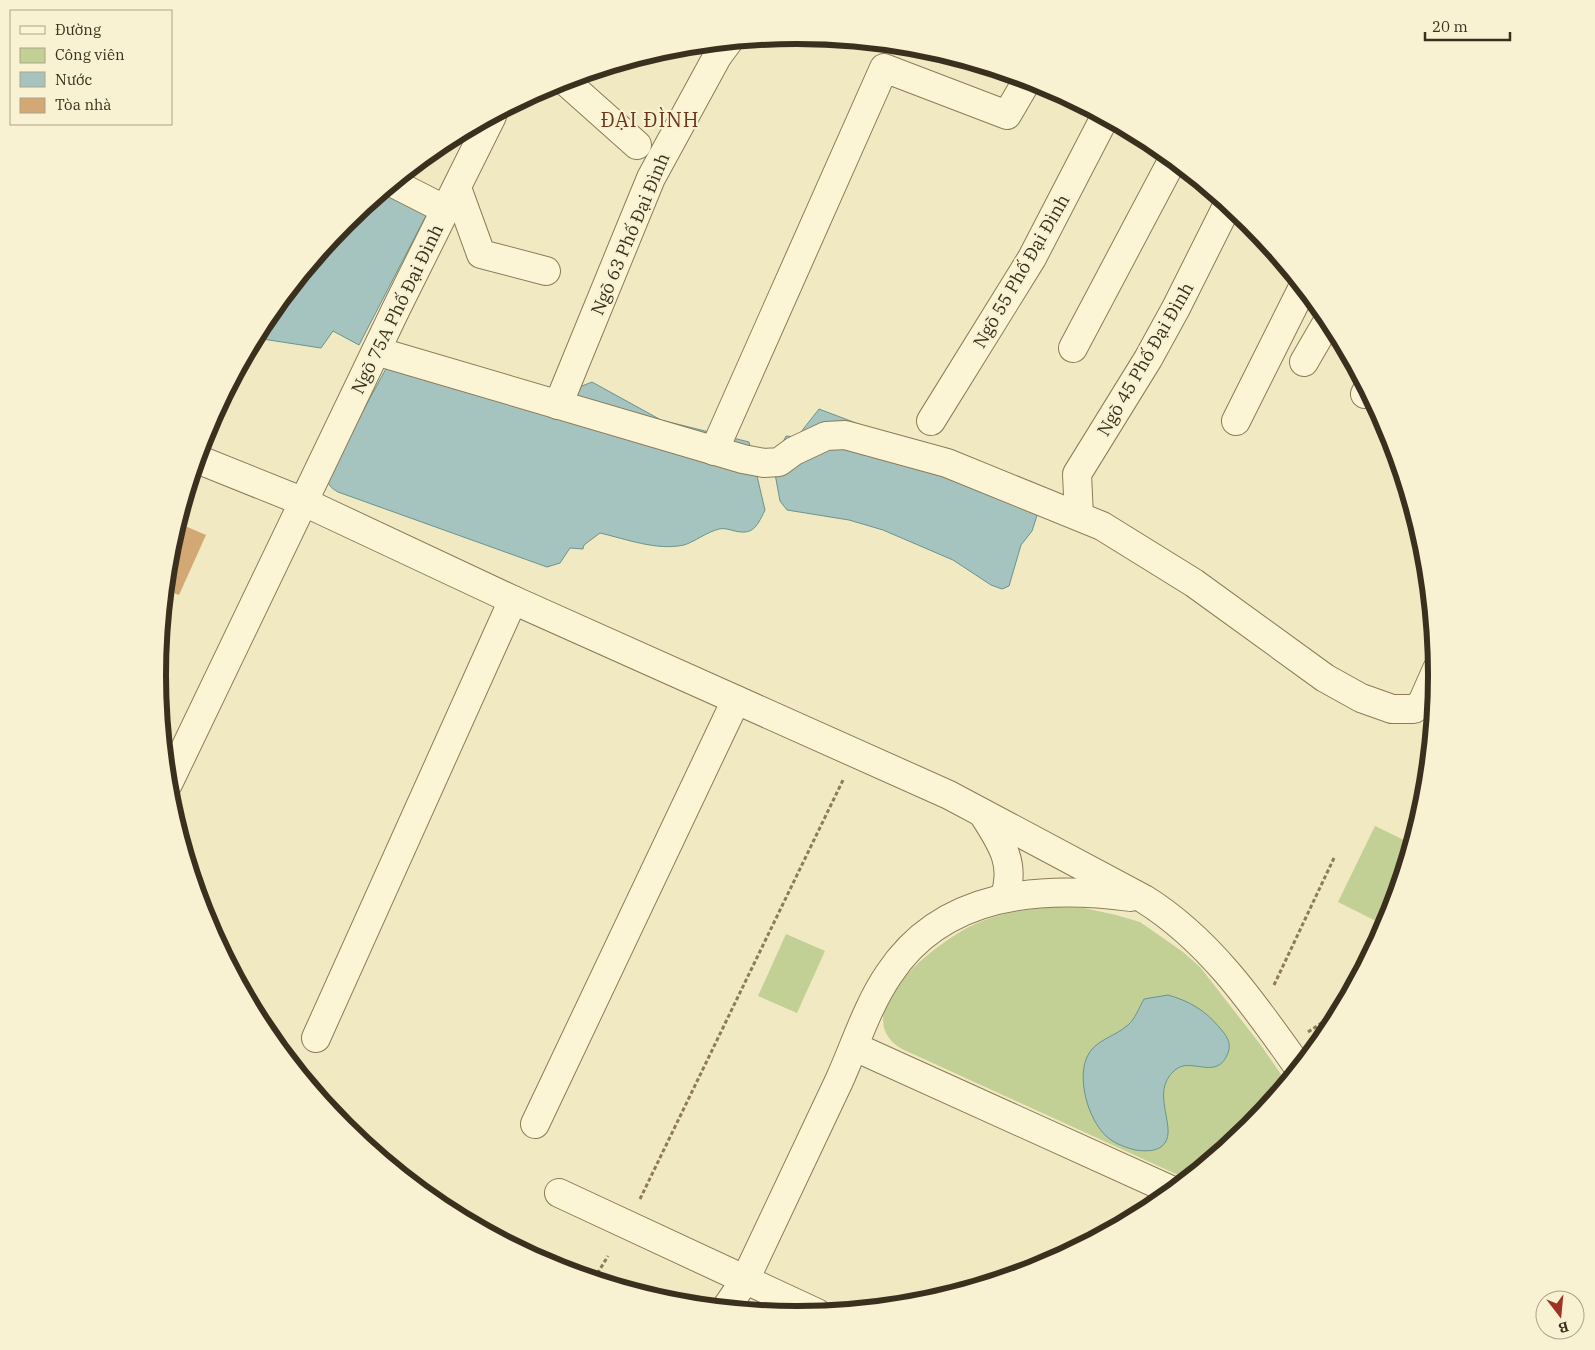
<svg xmlns="http://www.w3.org/2000/svg" width="1595" height="1350" font-family="'IBM Plex Serif',serif">
<rect width="100%" height="100%" fill="#f1e9c2"/>
<!-- green -->
<g fill="#c2d095">
<path d="M1375 826 1412 844 1404 869 1378 922 1338 902Z"/>
<path d="M1057 907 1084 908 1116 915 1140 922 1183 952 1200 967 1260 1044 1287 1083 1250 1128 1187 1179 902 1049C842 1013 941 939 975 924 1001 912 1028 909 1057 907Z"/>
<path d="M786 934 825 951 797 1013 758 996Z"/>
</g>
<!-- water -->
<g fill="#a5c4bf" stroke="#6b938e">
<path d="M391 185 432 204 359 345 333 331 321 348 256 338 266 319 303 273 308 271 309 266 345 222Z"/>
<path d="M388 365 568 401 582 386 592 382 661 420 749 442 765 510C756 529 752 536 731 530 727 529 723 528 719 529 707 532 694 542 684 545 657 551 626 539 600 533L584 545 583 549 570 548 560 563 547 567 338 492C331 488 328 485 327 477Z"/>
<path d="M819 409 885 434 1043 497 1032 531 1021 545 1009 586 1002 589 991 585 953 560 883 530 849 520 787 510 780 501 773 463 786 436 797 437Z"/>
<path d="M1168 995C1189 1001 1205 1010 1219 1027 1226 1035 1232 1042 1228 1053 1217 1082 1191 1056 1175 1070 1147 1093 1182 1132 1161 1147 1153 1152 1144 1151 1135 1150 1128 1148 1118 1145 1111 1140 1090 1126 1076 1081 1087 1057 1094 1040 1115 1037 1128 1025 1135 1019 1139 1008 1144 999Z"/>
</g>
<!-- building -->
<path fill="#d2a875" d="M178 523 206 535 179 595 166 590 170 550Z"/>
<g fill="none" stroke-linecap="round" stroke-linejoin="round">
<defs>
<g id="minor">
<path d="M564 80 637 145"/>
<path d="M393 183 446 210"/>
<path d="M457 188 481 254 546 271"/>
<path d="M1073 348 1173 159"/>
<path d="M376 351 743 459 764 463 779 462 794 451 826 436 845 435 947 463 1102 526 1194 583 1325 678 1361 698 1392 709H1414L1422 703 1437 669"/>
<path d="M1304 362 1329 319"/>
<path d="M1365 394 1367 390"/>
<path d="M558 405 651 178 717 57 728 42"/>
<path d="M931 421 1032 258 1105 117"/>
<path d="M1236 421 1303 287"/>
<path d="M714 451 884 68 1007 115 1028 79"/>
<path d="M197 459 304 502 513 600 949 795 1144 899C1210 940 1255 1006 1299 1068"/>
<path d="M1079 516 1077 474 1148 359 1176 308 1228 204"/>
<path d="M168 784 397 307 492 116"/>
<path d="M983 814C1001 842 1017 865 1004 898"/>
<path d="M316 1038 513 600"/>
<path d="M855 1047 1173 1191"/>
<path d="M535 1124 736 700"/>
<path d="M559 1193 817 1313"/>
<path d="M726 1308 745 1280C776 1213 808 1147 839 1081 855 1046 867 1006 889 974 943 892 1041 885 1131 897"/>
</g>
</defs>
<!-- minor casing -->
<use href="#minor" stroke="#8d7b58" stroke-width="30"/>
<!-- path -->
<g stroke="#8d7b58" stroke-width="3" stroke-dasharray="4 2.5" stroke-linecap="butt">
<path d="M1274 985 1334 858"/>
<path d="M1308 1032 1341 1010"/>
<path d="M640 1199 844 778"/>
<path d="M594 1279 608 1256"/>
</g>
<!-- minor -->
<use href="#minor" stroke="#fbf5d6" stroke-width="28"/>
</g>
<g text-anchor="middle" dominant-baseline="central" stroke-width="4.5" stroke-linejoin="round" paint-order="stroke">
<!-- street labels -->
<g font-size="18" fill="#3b301d" stroke="#f8f2d2">
<text transform="translate(630 234) rotate(-67)">Ngõ 63 Phố Đại Đình</text>
<text transform="translate(1021 271) rotate(-60)">Ngõ 55 Phố Đại Đình</text>
<text transform="translate(397 309) rotate(-64)">Ngõ 75A Phố Đại Đình</text>
<text transform="translate(1145 359) rotate(-60)">Ngõ 45 Phố Đại Đình</text>
</g>
<!-- quarter labels -->
<g font-size="20" letter-spacing="1" fill="#6b3519" stroke="#f8f2d2">
<text x="650" y="119">ĐẠI ĐÌNH</text>
</g>
</g>
<!-- crop -->
<path d="M0 0H1595V1350H0ZM166 675a631 631 0 1 1 1262 0a631 631 0 1 1-1262 0Z" fill="#f8f2d2" fill-rule="evenodd"/>
<path fill="none" stroke="#3b301d" stroke-width="6" d="M166 675a631 631 0 1 1 1262 0a631 631 0 1 1-1262 0Z"/>
<!-- legend -->
<rect x="10" y="10" width="162" height="115" fill="#f8f2d2" stroke="#aca48a"/>
<rect x="20" y="26" width="25" height="8" fill="#fbf5d6" stroke="#aca48a"/>
<text x="55" y="35" font-size="15" fill="#3b301d">Đường</text>
<rect x="20" y="48" width="25" height="15" fill="#c2d095" stroke="#aca48a"/>
<text x="55" y="60" font-size="15" fill="#3b301d">Công viên</text>
<rect x="20" y="72" width="25" height="15" fill="#a5c4bf" stroke="#aca48a"/>
<text x="55" y="85" font-size="15" fill="#3b301d">Nước</text>
<rect x="20" y="98" width="25" height="15" fill="#d2a875" stroke="#aca48a"/>
<text x="55" y="110" font-size="15" fill="#3b301d">Tòa nhà</text>
<!-- north arrow -->
<g transform="translate(1560 1315) rotate(164)"><circle r="24" fill="#f8f2d2" stroke="#aca48a"/>
<path d="M0-4L9 19L0 12L-9 19Z" fill="#a03223"/>
<text y="-8" font-size="14" font-weight="bold" text-anchor="middle" fill="#3b301d">B</text>
</g>
<!-- scale -->
<path d="M1425 32v8h85v-8" fill="none" stroke="#3b301d" stroke-width="2.5"/>
<text x="1432" y="32" font-size="15" fill="#3b301d" stroke="#f8f2d2" stroke-width="4" paint-order="stroke">20 m</text>
</svg>
